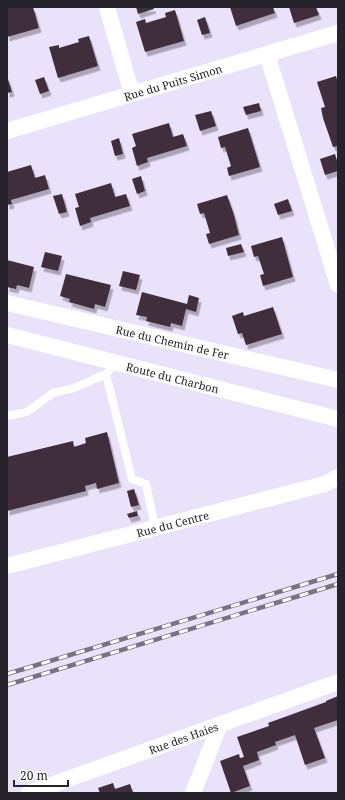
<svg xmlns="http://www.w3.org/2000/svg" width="345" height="800" font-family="'Noto Serif',serif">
<defs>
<filter id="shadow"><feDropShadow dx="2.5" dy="4.5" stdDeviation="0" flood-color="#0004"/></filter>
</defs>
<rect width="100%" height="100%" fill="#eae1fb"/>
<!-- building -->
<g fill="#3f2e3e" filter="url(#shadow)">
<path d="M11 7H33L39 28 7 37V8Z"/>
<path d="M136 7H153L154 9 138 14Z"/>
<path d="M230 7H273L275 13 236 26Z"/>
<path d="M289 7H316L319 15 294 23Z"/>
<path d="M175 10 184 41 145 52 136 22 145 19 146 23 166 17 165 13Z"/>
<path d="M205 17 210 33 202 35 197 20Z"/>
<path d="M89 36 98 66 58 78 49 47 59 45V48L79 42 78 39Z"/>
<path d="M7 76 12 92 7 93Z"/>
<path d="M336 76 338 83V146L333 147 323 118 321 108 325 107 317 82Z"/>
<path d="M44 77 49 91 40 94 35 80Z"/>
<path d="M259 103 261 111 246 115 243 107Z"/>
<path d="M211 111 216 126 200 131 195 115Z"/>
<path d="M169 123 173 137 183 134 187 146 147 158 148 162 137 166 132 148 136 146 132 134Z"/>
<path d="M248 128 260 167 229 176 227 168 231 166 225 147 221 148 218 137Z"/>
<path d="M119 138 123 154 115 156 111 141Z"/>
<path d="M335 154 338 164V171L325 175 320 159Z"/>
<path d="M31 165 35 178 45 175 49 189 11 200 12 204 7 205V172Z"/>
<path d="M141 176 145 191 137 194 132 179Z"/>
<path d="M111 183 115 197 126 194 130 206 90 218 91 222 80 226 75 208 79 207 75 194Z"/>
<path d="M62 194 67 212 59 214 53 196Z"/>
<path d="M227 195 234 215 239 235 209 244 206 234 210 233 204 213 200 214 197 204Z"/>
<path d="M288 199 292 211 278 215 274 204Z"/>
<path d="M282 237 293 277 263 286 260 275 264 274 258 256 254 257 251 246Z"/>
<path d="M241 244 244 252 228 256 226 248Z"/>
<path d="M45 252 62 256 58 271 41 267Z"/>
<path d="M7 260 34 267 29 288 17 285 16 289 7 287Z"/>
<path d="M123 271 140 275 136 290 119 286Z"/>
<path d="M66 274 111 285 105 307 95 304 94 309 69 302 70 299 60 296Z"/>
<path d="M142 292 187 304 189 295 199 298 196 312 186 309 182 326 171 323 170 327 146 321 147 317 136 315Z"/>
<path d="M273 307 282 334 246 345 242 333 238 334 232 316 243 312 244 316Z"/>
<path d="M107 432 119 483 97 489 96 483 85 486 86 491 7 511V457L73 441 74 447 86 443 85 438Z"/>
<path d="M134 489 139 505 131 507 127 491Z"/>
<path d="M137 511 138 516 129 518 127 514Z"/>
<path d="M338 696V720L314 728 325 758 305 765 295 735 275 742 276 745 257 752 259 760 243 766 250 786 231 793 220 761 239 754 240 758 244 757 237 737 269 726 268 723 326 702V701Z"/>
<path d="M113 783 115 789 130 784 133 793H100L98 788Z"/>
</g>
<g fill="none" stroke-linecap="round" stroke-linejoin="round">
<!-- service -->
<g stroke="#fff" stroke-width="8">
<path d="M106 374 132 479 146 484 155 527"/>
<path d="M7 416 27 412 53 393 74 388 106 374 109 371"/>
</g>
<!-- minor -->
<g stroke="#fff" stroke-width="16">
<path d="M107 7 132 94"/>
<path d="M267 54 338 285"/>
<path id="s1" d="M7 131 338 33"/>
<path id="s2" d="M7 303 338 380"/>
<path id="s3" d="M7 335 338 419"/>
<path id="s4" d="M7 566 325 484 338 477"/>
<path id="s5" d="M29 793 338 682"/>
<path d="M193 793 220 724"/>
</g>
<defs>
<g id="rail">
<path d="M7 674 338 574"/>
<path d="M7 685 338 584"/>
</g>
</defs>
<!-- rail casing -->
<use href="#rail" stroke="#787283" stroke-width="4.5"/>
<!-- rail -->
<use href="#rail" stroke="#fff" stroke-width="3" stroke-dasharray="9" stroke-linecap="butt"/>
</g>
<g text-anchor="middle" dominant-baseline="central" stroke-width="4" stroke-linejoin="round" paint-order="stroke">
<!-- street labels -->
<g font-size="11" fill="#27232d" stroke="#fff">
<text stroke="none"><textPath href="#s1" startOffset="173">Rue du Puits Simon</textPath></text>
<text stroke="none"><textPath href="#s2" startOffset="170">Rue du Chemin de Fer</textPath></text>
<text stroke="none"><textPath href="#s3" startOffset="171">Route du Charbon</textPath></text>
<text stroke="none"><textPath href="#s4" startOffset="171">Rue du Centre</textPath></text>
<text stroke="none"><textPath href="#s5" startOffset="164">Rue des Haies</textPath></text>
</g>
</g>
<!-- border -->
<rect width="345" height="800" fill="none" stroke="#27232d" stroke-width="16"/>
<!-- scale -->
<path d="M14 780v6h54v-6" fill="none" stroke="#27232d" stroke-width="2"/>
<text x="20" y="780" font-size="12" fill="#27232d" stroke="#ffffff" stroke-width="3" paint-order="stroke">20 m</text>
</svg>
